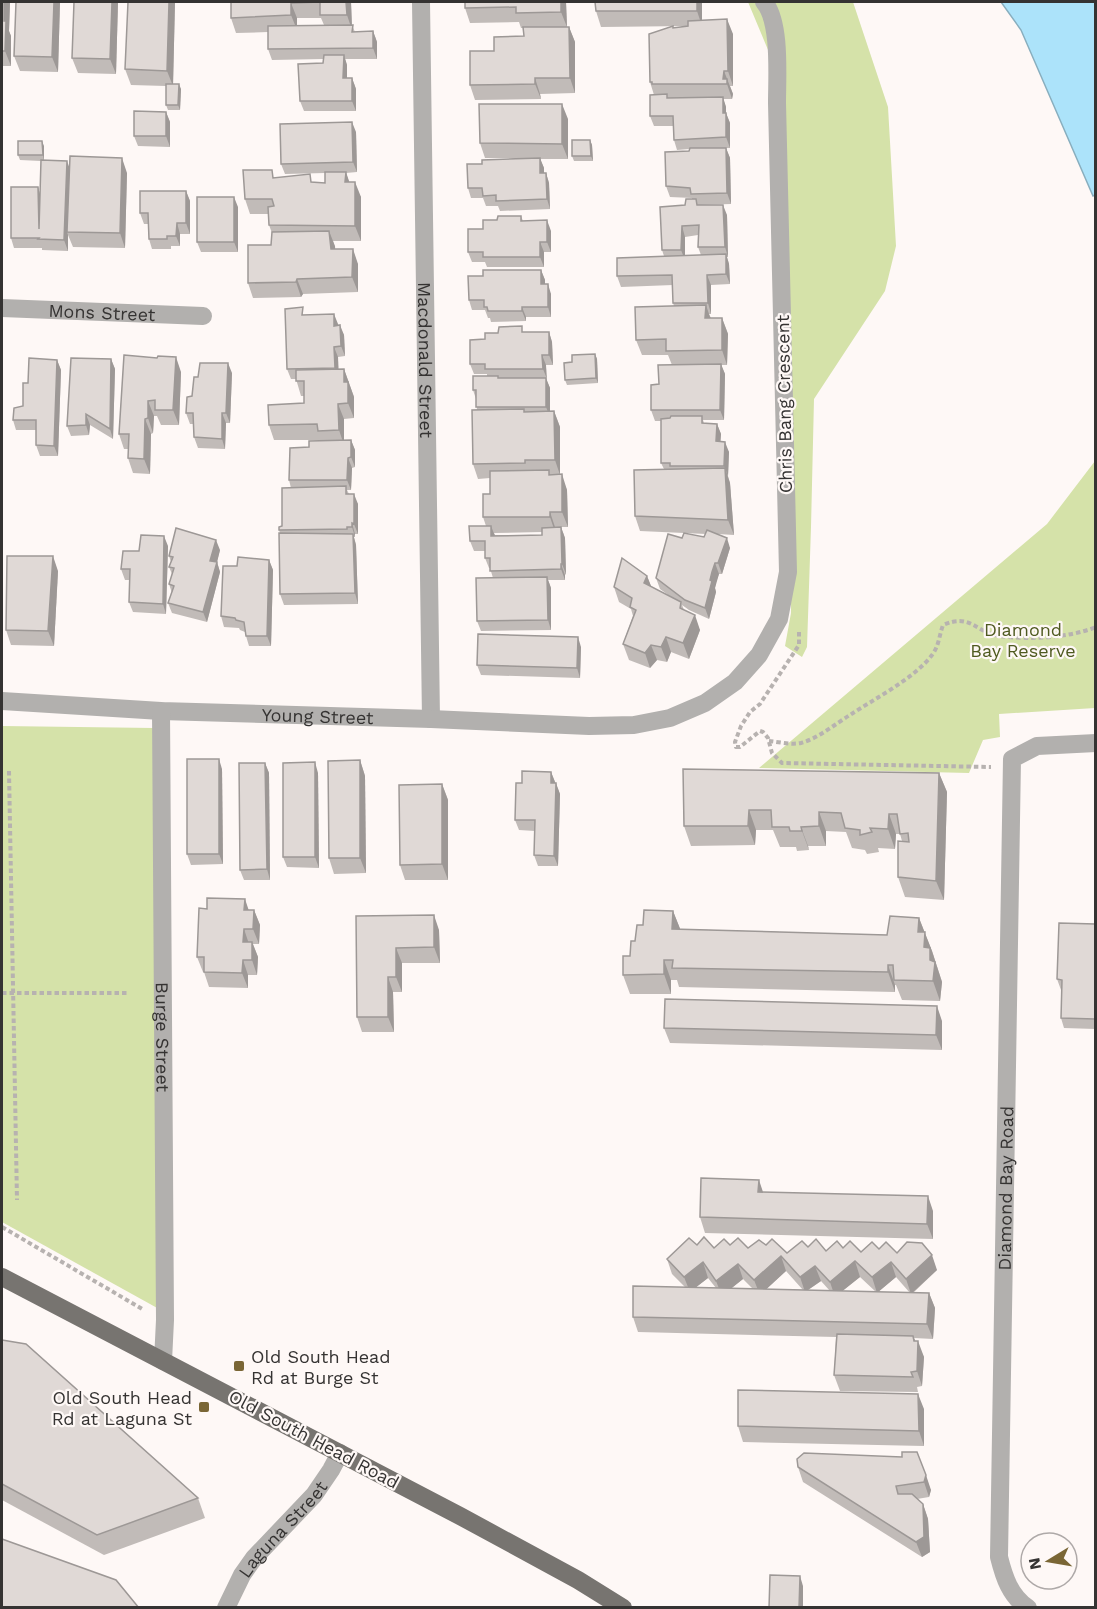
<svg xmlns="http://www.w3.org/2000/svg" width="1097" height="1609" font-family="'Work Sans',sans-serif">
<rect width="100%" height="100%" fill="#fef8f6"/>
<!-- green -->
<g fill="#d5e2a9">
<path d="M748 2H853L888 107 896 246 885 291 814 399 811 527 807 647 802 657 785 646 791 613V596L776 69Z"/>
<path d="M1095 461V708L999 714 1000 737 983 740 969 773 759 768 1047 524Z"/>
<path d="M2 726 154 728 159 1309 2 1222Z"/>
</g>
<!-- water -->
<path fill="#ace3fa" stroke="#88aebe" stroke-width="1.5" d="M1001 2H1095V195L1093 196 1021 30Z"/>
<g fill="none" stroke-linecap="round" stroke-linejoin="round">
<!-- path -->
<g stroke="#b7b2b0" stroke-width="4" stroke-dasharray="4.5 3" stroke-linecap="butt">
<path d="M799 632V645L760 704 750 712 741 726 735 742 736 747H740L760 731 763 732 768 738 772 753 782 763 991 767"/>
<path d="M769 741C779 742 791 745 801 743 819 738 835 724 850 715 874 699 915 678 932 655 939 646 939 636 943 625 971 613 975 632 999 636 1028 640 1069 638 1096 627"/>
<path d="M9 771 17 1200"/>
<path d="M2 993H128"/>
<path d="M2 1227 144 1310"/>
</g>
<!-- minor -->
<g stroke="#b2b0ae" stroke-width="18">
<path id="s1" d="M421 2 431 719"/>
<path id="s2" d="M2 308 203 316"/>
<path id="s3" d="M2 701 161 711 431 719 589 726 634 725 670 718 705 703 735 682 759 655 779 619 788 572 777 103C777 76 781 22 764 2"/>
<path id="s4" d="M161 711 165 1320 163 1361"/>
<path id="s5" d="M226 1608 242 1575 254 1558 314 1495 331 1470 340 1453"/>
<path id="s6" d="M1028 1608C1010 1596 1004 1577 999 1557L1012 759 1037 746 1096 743"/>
</g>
<!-- major -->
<path stroke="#777470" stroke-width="18" d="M2 1277 460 1516 578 1580 623 1608"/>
</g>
<!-- wall -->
<g fill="#c1bbb8" fill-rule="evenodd">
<path d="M2 2H10L9 31 11 36V66H2Z"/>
<path d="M16 2H60L58 72 20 71 14 56Z"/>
<path d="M118 2 116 74 78 73 72 58Z"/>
<path d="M175 2 173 84 181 89 180 110H168L166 105V86L131 85 125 69Z"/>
<path d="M231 2H351L352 25 355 32 373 31 377 42V59H345L347 65V78H352L356 89V111H304L300 101 323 63V59L272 60 268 49V32L236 33 231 18ZM297 18H321L324 25 297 26Z"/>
<path d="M566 2 567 27H569L575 42V93L540 94 541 99 475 100 470 85 494 51 524 36 523 28H521L519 22 470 23 465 8Z"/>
<path d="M595 2H702V20L733 34V86H730L733 94 732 99H723L726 107V113L730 123V148H726L730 158 731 204 698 205 727 215 728 257H727L729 264 730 284 711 285V314H709L711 318H722L728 334 727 365H721L725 374 724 420H703L704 423 717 424 721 434 720 441 729 452 728 476 730 483 734 535 718 534 730 548 722 574H719L716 582 715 588 716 592 709 619 689 610 682 605 684 610 700 630 689 659 671 652 667 662 657 660 650 668 629 660 623 644 633 616 631 609 619 602 614 587 647 576 651 586 671 597 660 589 656 578 682 538 704 537 706 534 640 531 635 516 664 469 661 463V421H655L651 410 659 384 672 365 668 355H642L636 340 674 306 673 303V285L621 287 617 276 664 256 662 250 685 205 692 199V198L670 197 666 186 689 151V149L677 150 674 140 673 126H654L650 116 654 95 650 82 673 28 688 26 601 27 596 11ZM698 235V247L701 255H685V237Z"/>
<path d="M166 112 170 122V147L138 146 134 136Z"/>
<path d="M568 119V159H540L544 168V173H546L549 183 550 209 500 211 498 206H486L483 198H471L468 188 482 164 516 158H485L480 143Z"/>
<path d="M356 132 357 172 346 173 349 182 361 197V241H333L335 249 358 264V292L303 294 301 297 253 298 248 283 271 245 272 233 269 225 268 214H250L245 199 275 178 325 183V173L285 174 281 164Z"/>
<path d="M590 140 592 145 593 161H574L572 156Z"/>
<path d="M44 146V160L70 170 127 173 125 248 73 247 68 235V251L42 250V248H14L11 238 38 187 40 194 41 161 20 160 18 155Z"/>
<path d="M186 191 190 201V234H180V246H171V249H152L149 239 148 224H144L140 213Z"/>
<path d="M238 207V252H201L197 242Z"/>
<path d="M521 216 523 221 551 231V252H544V267H487L485 262H472L468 252 483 229 497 220Z"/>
<path d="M541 270 545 280V284L551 294V317H526V321L491 322 490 318H488L485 310H472L469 300 483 276Z"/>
<path d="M306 315 338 324 344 335 345 356 338 357V369H344L354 397V418L344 419V440H351L355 450V467L352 468 351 490H347L349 494 358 504V534H355V537H354L356 545 358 604 284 605 280 594V533L279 530 282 526 291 488 289 480 309 447 322 441 321 440H274L269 425 304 403V396H301L296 379H291L287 369Z"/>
<path d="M524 332H549L552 342 553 365H546V379L550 388V411H554L560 427V474L567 490 568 527H555H561L565 538 566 574 565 575V580H548L551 588V630L481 631 477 621 493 578 490 568H489L485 558V551H474L470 541 486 526 483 517 490 494V478L478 479 473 464 477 410 476 399 473 390 487 376V374H474L470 364 485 339ZM542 532V535H495L494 533Z"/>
<path d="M595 354 597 359 598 383 567 385 565 380 572 362Z"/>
<path d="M124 355 181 372 179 425H161L157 416H154L153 433 151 434 150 474 133 473 128 458V449H124L119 434Z"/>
<path d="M111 359 115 369 113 439 90 425 89 435 71 436 67 426Z"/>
<path d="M57 360 61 370 58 456H40L36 445V430H16L13 420 23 406 28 383Z"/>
<path d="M232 373 230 423H226L225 449 198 448 194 437V424H190L186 413 198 377Z"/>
<path d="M168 546 166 614 133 612 129 602 130 580H125L121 569 139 551Z"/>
<path d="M220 550 217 562 220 572 207 622 172 613 168 603 172 593 169 584 172 574 169 567 171 562 169 556Z"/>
<path d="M269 560 273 570 271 646H249L246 636 245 632 240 630 239 628 224 627 221 616Z"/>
<path d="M58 571 54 646 11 645 6 630Z"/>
<path d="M581 647 580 678 481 675 477 665Z"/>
<path d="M360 760 365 776 366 873 334 874 329 858Z"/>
<path d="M265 763 269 773 270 880H244L240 870Z"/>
<path d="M222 769 223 864 191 865 187 854Z"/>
<path d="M683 769 939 773 947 792 944 900 905 897 898 877 902 841 900 834H896L895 849 878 848 879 852 867 854 865 850 852 848 846 832 826 831V846H808L809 850 797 851 796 847H780L773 830H756L755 845 691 846 684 826Z"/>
<path d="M551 772 560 794 558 866H538L534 855 535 831 519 830 515 820 522 783Z"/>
<path d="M318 773 319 868 287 867 283 857Z"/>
<path d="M442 784 448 800V880H405L400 865Z"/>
<path d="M249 910H254L260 925 259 944H253L258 957 257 975H248V988L209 987 204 972H203L197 957Z"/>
<path d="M673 911 680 929 887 935 919 918 932 951 942 982 940 1001 902 1000 896 985H895V992L679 987 677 980H671V994H630L623 975 635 941 643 925Z"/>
<path d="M356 916 439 930 440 963H402V992H393L394 1032H362L357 1017Z"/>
<path d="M1095 924V1029L1064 1028 1061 1018V990L1057 979Z"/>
<path d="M942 1021V1050L670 1043 664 1028Z"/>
<path d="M763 1192 933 1211V1239L705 1233 700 1217Z"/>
<path d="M697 1245 714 1248 730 1245 748 1248 766 1245 787 1253 808 1247 826 1251 843 1248 861 1252 879 1249 897 1253 937 1270 913 1293H929L935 1308 933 1339 914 1338 924 1357 922 1386 917 1387 918 1392 840 1391 834 1375 836 1337 638 1332 633 1317 685 1287 672 1274 667 1259ZM786 1271 803 1290 766 1289ZM860 1277 876 1292 842 1291ZM896 1277 910 1293 878 1292ZM708 1278 716 1288 696 1287ZM743 1279 753 1289 731 1288ZM821 1281 830 1291 808 1290Z"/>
<path d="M2 1340 198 1498 205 1518 104 1555 2 1500Z"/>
<path d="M924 1409V1446L743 1442 738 1426Z"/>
<path d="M902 1457 931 1490 929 1497 917 1499 923 1504 928 1519 930 1552 922 1557 803 1482 798 1467Z"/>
</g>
<!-- shaded-wall -->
<g fill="#9d9896">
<path d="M4 2H10L9 31 11 36V66L5 51 4 21Z"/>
<path d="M54 2H60L58 72 52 57Z"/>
<path d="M112 2H118L116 74 110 59Z"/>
<path d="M169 2H175L173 86 167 71Z"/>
<path d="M346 2H351L352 30 347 15Z"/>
<path d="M561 2H566L567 27 561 12Z"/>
<path d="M697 2H702V26L697 11Z"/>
<path d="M291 3 297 18V30L291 15Z"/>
<path d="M727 19 733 34V86L728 71Z"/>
<path d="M569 27 575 42V93L570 78Z"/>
<path d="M373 31 377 42V59L373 48Z"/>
<path d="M344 55 347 65V89L343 78Z"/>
<path d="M724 71 733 94 732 99 727 84 723 79Z"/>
<path d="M352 78 356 89V111L352 101Z"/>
<path d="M535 78 540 94 541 99 535 84Z"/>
<path d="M179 84 181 89 180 110 178 105Z"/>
<path d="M723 97 726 107V113L730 123V148L726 137 723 113Z"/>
<path d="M562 104 568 119V159L562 144Z"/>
<path d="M166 112 170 122V147L166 136Z"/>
<path d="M352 122 356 132 357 172 353 162Z"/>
<path d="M590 140 592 145 593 161 591 156Z"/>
<path d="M42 141 44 146V161L43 155Z"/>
<path d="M726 148 730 158 731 204 727 193Z"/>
<path d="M122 158 127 173 125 248 120 233Z"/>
<path d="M540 158 544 168V184L540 173Z"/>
<path d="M67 161 71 172 67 232 68 235V251L64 240Z"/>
<path d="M346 172 351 187 345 182Z"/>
<path d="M546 173 549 183 550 209 547 199Z"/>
<path d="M355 182 361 197V241L355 226Z"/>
<path d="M38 187 41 198 39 229Z"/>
<path d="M186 191 190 201V234L186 223Z"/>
<path d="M234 197 238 207V252L234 242Z"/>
<path d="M723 205 727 215 728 257 725 247Z"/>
<path d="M547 220 551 231V252L547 242Z"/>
<path d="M177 223 180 234V246L176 236Z"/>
<path d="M682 226 685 237V260L681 250Z"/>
<path d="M329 231 335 246 336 264 331 249Z"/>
<path d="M540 242 544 252V267L540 257Z"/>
<path d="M353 249 358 264V292L352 277Z"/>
<path d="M726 254 729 264 730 284 726 274Z"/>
<path d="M541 270 545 280V295L541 284Z"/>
<path d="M707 275 711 285V314L708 303Z"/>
<path d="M297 279 303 294 301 297 296 282Z"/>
<path d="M548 284 551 294V317L548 307Z"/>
<path d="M706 305 711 320 705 318Z"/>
<path d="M522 307 526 317V321L522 311Z"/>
<path d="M334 314 338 324 337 336 334 326Z"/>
<path d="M722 318 728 334 727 365 722 350Z"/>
<path d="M340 325 344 335 345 356 341 346Z"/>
<path d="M549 332 552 342 553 365 549 355Z"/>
<path d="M334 347 338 357 339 378 335 368Z"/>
<path d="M595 354 597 359 598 383 596 378Z"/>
<path d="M542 355 546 365 547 379 543 369Z"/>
<path d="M176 357 181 372 179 425 173 410Z"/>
<path d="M111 359 115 369 113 439 110 429Z"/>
<path d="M57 360 61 370 58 456 54 446Z"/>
<path d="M228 363 232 373 230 423 226 413Z"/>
<path d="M721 364 725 374 724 420 720 410Z"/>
<path d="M344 369 354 397V418L348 403 344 382Z"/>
<path d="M546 378 550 388V417L546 407Z"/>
<path d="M148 401 154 416 153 433 148 418Z"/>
<path d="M338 404 344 419V445L339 430Z"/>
<path d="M554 411 560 427V475L555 460Z"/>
<path d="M222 413 226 423 225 449 222 439Z"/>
<path d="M86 414 90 425 89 435 86 425Z"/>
<path d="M145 419 151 434 150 474 144 459Z"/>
<path d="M717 424 721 434 720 451 716 441Z"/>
<path d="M351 440 355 450V467L351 457Z"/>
<path d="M725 442 729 452 728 476 724 466Z"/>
<path d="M348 458 352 468 351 490 347 480Z"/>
<path d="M725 468 730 483 734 535 728 520Z"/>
<path d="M562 474 567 490 568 527 562 512Z"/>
<path d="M354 494 358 504V534L354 524Z"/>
<path d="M550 512 555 527V532L550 517Z"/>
<path d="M352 523 355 534V537L352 527Z"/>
<path d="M491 526 495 536H491Z"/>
<path d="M561 527 565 538 566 574 562 564Z"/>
<path d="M353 534 356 545 358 604 355 593Z"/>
<path d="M164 536 168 546 166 614 163 604Z"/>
<path d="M727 538 730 548 722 574 718 563Z"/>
<path d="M216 540 220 550 217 562 220 572 207 622 203 612 210 561Z"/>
<path d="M53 556 58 571 54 646 48 631Z"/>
<path d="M269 560 273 570 271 646 267 636Z"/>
<path d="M715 563 719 574 715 588 716 592 709 619 705 608 710 580Z"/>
<path d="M561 564 565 575V580L561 569Z"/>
<path d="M647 576 653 591 644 583Z"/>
<path d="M547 577 551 588V630L548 620Z"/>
<path d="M695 615 700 630 689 659 683 643Z"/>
<path d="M578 637 581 647 580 678 577 668Z"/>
<path d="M666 637 671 652 667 662 661 647Z"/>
<path d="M651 645 657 660 650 668 645 653Z"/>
<path d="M219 759 222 769 223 864 219 854Z"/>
<path d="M360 760 365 776 366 873 360 858Z"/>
<path d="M315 762 318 773 319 868 315 857Z"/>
<path d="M265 763 269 773 270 880 267 869Z"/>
<path d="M551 772 555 782V794L551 783Z"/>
<path d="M939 773 947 792 944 900 936 881Z"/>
<path d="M556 783 560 794 558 866 554 856Z"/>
<path d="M442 784 448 800V880L442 864Z"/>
<path d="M749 810 756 830 755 845 748 826Z"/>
<path d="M819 812 826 831V846L819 826Z"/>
<path d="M889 814 896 834 895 849 888 829Z"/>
<path d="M801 827 808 846 809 850 802 831Z"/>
<path d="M245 899 250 914 244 910Z"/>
<path d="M254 910 260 925 259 944 253 929Z"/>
<path d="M673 911 681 931 672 929Z"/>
<path d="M434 915 439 930 440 963 434 947Z"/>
<path d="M919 918 932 951 942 982 940 1001 933 981 918 932Z"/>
<path d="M244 929 249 944 243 942Z"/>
<path d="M252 942 258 957 257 975 252 960Z"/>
<path d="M396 948 402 963V992L396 977Z"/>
<path d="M243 960 248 975V988L242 973Z"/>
<path d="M664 960 671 980V994L664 974Z"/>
<path d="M888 965 895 985V992L888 972Z"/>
<path d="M388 977 393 992 394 1032 388 1017Z"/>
<path d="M937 1006 942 1021V1050L936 1035Z"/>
<path d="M759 1180 764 1195 758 1192Z"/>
<path d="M928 1196 933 1211V1239L927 1224Z"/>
<path d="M932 1255 937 1270 911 1294 906 1279Z"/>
<path d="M781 1256 786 1271 760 1295 754 1280Z"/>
<path d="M855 1261 860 1277 835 1297 830 1282Z"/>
<path d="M703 1262 708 1278 690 1292 684 1277Z"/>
<path d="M891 1262 896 1277 877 1293 872 1277Z"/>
<path d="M738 1264 743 1279 722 1296 716 1281Z"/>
<path d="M815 1266 821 1281 805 1292 800 1277Z"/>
<path d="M929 1293 935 1308 933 1339 927 1324Z"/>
<path d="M913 1336 918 1348V1341L924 1357 922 1386 917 1371Z"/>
<path d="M918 1394 924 1409V1446L919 1431Z"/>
<path d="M926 1475 931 1490 929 1497 924 1482Z"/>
<path d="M923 1504 928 1519 930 1552 922 1557 916 1542Z"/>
<path d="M800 1576 803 1586V1608H799Z"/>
</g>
<!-- building -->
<g fill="#e0d9d6" stroke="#9d9896" stroke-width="1.5">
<path d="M2 2H4V21H6L5 51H2Z"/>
<path d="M16 2H54L52 57 14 56Z"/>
<path d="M74 2H112L110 59 72 58Z"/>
<path d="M128 2H169L167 71 125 69Z"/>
<path d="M231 2H346L347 15H320V2L291 3V15L231 18Z"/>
<path d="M465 2H561V12L516 13V7L465 8Z"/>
<path d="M595 2H697V11H596Z"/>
<path d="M727 19 728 71H724L723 79H727V84H652V82H650L649 34 673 26V28L688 26V21Z"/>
<path d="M353 25 352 32 373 31V48L268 49V26Z"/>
<path d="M523 27H569L570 78H535V84L470 85V51H494V37L524 36Z"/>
<path d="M324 55H344L343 78H352V101H300L298 64 323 63Z"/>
<path d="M166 84H179L178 105H166Z"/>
<path d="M667 94V98L723 97V113H726V137L674 140 673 116H650V95Z"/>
<path d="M479 104H562V144L480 143Z"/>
<path d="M134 111 166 112V136H134Z"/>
<path d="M352 122 353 162 281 164 280 124Z"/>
<path d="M572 140H590L591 156H572Z"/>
<path d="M18 141H42L43 155H18Z"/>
<path d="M690 148H726L727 193 691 194 690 188 666 186 665 152 689 151Z"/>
<path d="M70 156 122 158 120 233 67 232Z"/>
<path d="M540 158V173H546L547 199 496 201V195L483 196 482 188H468L467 164H482V160Z"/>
<path d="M41 160 67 161 64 240 38 239 39 238H11V187H38L39 229Z"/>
<path d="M243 170H272L273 178 310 174 311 182 325 183V172H346L345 182H355V226L269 225 268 207 274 206 272 199H245Z"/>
<path d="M140 191H186V223H177L176 236H167V239H149L148 213H140Z"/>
<rect x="197" y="197" width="37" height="45"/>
<path d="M686 199H696L697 205H723L725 247H698L699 225 682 226 681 250H662L660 207 685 205Z"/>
<path d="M498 216H521V221L547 220V242H540V257H483V252H468V229H483V220H497Z"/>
<path d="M329 231 331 249H353L352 277 297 279 296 282 248 283V245H271L272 232Z"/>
<path d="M726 254V274L707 275 708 303H673L672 275 617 276V258Z"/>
<path d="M483 270H541V284H548V307H522V311H488L487 307H484V300H469L468 276H483Z"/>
<path d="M706 305 705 318H722V350L666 351V339L636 340 635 307Z"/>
<path d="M303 307 302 315 334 314V326L340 325 341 346 334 347 335 368 287 369 285 309Z"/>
<path d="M522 326V332H549V355H542L543 369H485V364H470V340L485 339V333H498L499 327Z"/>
<path d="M595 354 596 378 565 380 564 363 572 362V355Z"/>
<path d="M124 355 157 358 158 356 176 357 173 410H155V400L148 401V418L145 419 144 459 128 458 129 434H119Z"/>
<path d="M29 358 57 360 54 446 36 445V420H13L14 408 23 406V383H28Z"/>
<path d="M71 358 111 359 110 429 86 414V425L67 426Z"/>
<path d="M200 363H228L226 413H222V439L194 437 193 413H186L187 397 192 396 194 377H198Z"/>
<path d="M721 364 720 410H651V385L659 384 658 365Z"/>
<path d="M344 369V382H348V403L338 404 339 430 318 431 317 424 269 425 268 405 304 403V381H296V370Z"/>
<path d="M473 376H498V378H546V407H476V390H473Z"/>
<path d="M524 409V412L554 411 555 460H525V463L473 464 472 410Z"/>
<path d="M671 416H702V423L717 424 716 441 725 442 724 466H670V463H661V419L670 418Z"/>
<path d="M351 440V457L348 458 347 480H289L290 448 309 447V441Z"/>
<path d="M725 468 728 520 635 516 634 470Z"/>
<path d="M549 470V475L562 474V512H550V517H483V494H490V471Z"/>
<path d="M346 486V494H354V524L352 523V527H347V529L279 530V527L282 526V488Z"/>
<path d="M469 526H491V536L542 535V528L561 527 562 564H561V569L490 571V558H485V541H470Z"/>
<path d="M176 528 216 540 210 561 217 562 203 612 168 603 174 586 169 584 174 568 169 567 173 557 169 556Z"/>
<path d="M707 530 727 538 718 563H715L712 572 710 580 712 581 705 608 685 600 656 578 668 534 682 538 684 533 704 537Z"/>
<path d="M279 533 353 534 355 593 280 594Z"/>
<path d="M141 535 164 536 163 604 129 602 130 569H121L123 551H139Z"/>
<path d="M7 556H53L48 631 6 630Z"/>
<path d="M238 557 269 560 267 636H246L244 622 236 620 235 618 221 616 223 566H237Z"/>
<path d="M622 558 647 576 644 583 681 602 680 608 695 615 683 643 666 637 661 647 651 645 645 653 623 644 636 610 630 607 632 598 614 587Z"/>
<path d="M547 577 548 620 477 621 476 578Z"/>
<path d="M478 634 578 637 577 668 477 665Z"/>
<rect x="187" y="759" width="32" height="95"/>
<path d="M360 760V858H329L328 761Z"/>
<path d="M315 762V857H283V763Z"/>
<path d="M239 763H265L267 869 240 870Z"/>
<path d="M683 769 939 773 936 881 898 877V841L909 842 908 833 900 834 897 814H889L888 829 870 828 872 832 860 835V830L845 828 841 813 819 812V826L801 827 802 831H790L789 827H772L771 810H749L748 826H684Z"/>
<path d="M522 771 551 772V783H556L554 856 534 855 535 820H515L516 783H522Z"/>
<path d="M442 784V864L400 865 399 785Z"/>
<path d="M207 898 245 899 244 910H254L253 929H244L243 942H252V960H243L242 973 204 972V957H197L199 908 207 909Z"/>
<path d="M644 910 673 911 672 929 887 935 890 916 919 918 918 932H925L924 947 930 948V960L935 962 933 981 894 980 893 965H888V972L672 968 673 960H664V974L623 975V956H630L631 941H635L637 925H643Z"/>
<path d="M434 915V947L396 948V977H388V1017H357L356 916Z"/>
<path d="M1059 923 1095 924V1019L1061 1018 1062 980 1057 979Z"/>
<path d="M665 999 937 1006 936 1035 664 1028Z"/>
<path d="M701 1178 759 1180 758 1192 928 1196 927 1224 700 1217Z"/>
<path d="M704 1237 714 1248 724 1239 730 1245 738 1238 748 1248 759 1240 766 1245 772 1239 787 1253 802 1241 808 1247 816 1239 826 1251 837 1241 843 1248 850 1241 861 1252 872 1242 879 1249 886 1242 897 1253 907 1242 922 1243 932 1255 906 1279 891 1262 872 1277 855 1261 830 1282 815 1266 800 1277 781 1256 754 1280 738 1264 716 1281 703 1262 684 1277 667 1259 689 1238 697 1245Z"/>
<path d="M633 1286 929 1293 927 1324 633 1317Z"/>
<path d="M837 1334 913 1336 914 1341H918L917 1371 911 1372 913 1377 834 1375Z"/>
<path d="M2 1340 26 1344 198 1498 97 1535 2 1484Z"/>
<path d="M738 1390 918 1394 919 1431 738 1426Z"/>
<path d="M902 1452H917L926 1475 924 1482 896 1486 898 1494H912L923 1504 924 1537 916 1542 798 1467 797 1459 804 1453 902 1457Z"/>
<path d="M2 1539 116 1580 139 1608H2Z"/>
<path d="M770 1575 800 1576 799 1608H769Z"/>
</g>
<!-- markers -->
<g fill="#7a6635" stroke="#fef8f6" stroke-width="2">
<rect x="233" y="1360" width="12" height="12" rx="3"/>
<rect x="198" y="1401" width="12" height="12" rx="3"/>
</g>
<g text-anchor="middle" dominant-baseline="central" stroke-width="4.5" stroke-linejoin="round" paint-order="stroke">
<!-- street labels -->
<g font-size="18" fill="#353332" stroke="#fef8f6">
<text stroke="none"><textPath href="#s2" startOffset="100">Mons Street</textPath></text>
<text stroke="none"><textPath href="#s1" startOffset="358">Macdonald Street</textPath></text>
<text transform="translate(784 404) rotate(-91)">Chris Bang Crescent</text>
<text stroke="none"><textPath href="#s3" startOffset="316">Young Street</textPath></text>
<text stroke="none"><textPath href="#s4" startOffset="326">Burge Street</textPath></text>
<text stroke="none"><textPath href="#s6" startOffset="429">Diamond Bay Road</textPath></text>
<text transform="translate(314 1439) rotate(28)">Old South Head Road</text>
<text stroke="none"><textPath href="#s5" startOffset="98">Laguna Street</textPath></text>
</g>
<!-- park labels -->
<g font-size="18" fill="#4f5a20" stroke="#fef8f6">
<text x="1023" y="629">Diamond<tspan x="1023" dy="21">Bay Reserve</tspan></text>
</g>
<!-- poi labels -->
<g font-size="18" fill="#353332" stroke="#fef8f6" text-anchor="start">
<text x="251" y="1356">Old South Head<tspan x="251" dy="21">Rd at Burge St</tspan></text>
<text x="192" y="1397" text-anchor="end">Old South Head<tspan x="192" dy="21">Rd at Laguna St</tspan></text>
</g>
</g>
<!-- border -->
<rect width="1097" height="1609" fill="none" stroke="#353332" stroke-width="6"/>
<!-- north arrow -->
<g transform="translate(1049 1561) rotate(259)"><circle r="28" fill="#fef8f6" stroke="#aea9a8" stroke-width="1.5"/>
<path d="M0-4.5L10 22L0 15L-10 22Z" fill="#7a6635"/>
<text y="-9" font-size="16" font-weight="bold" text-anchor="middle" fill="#353332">N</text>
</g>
</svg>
